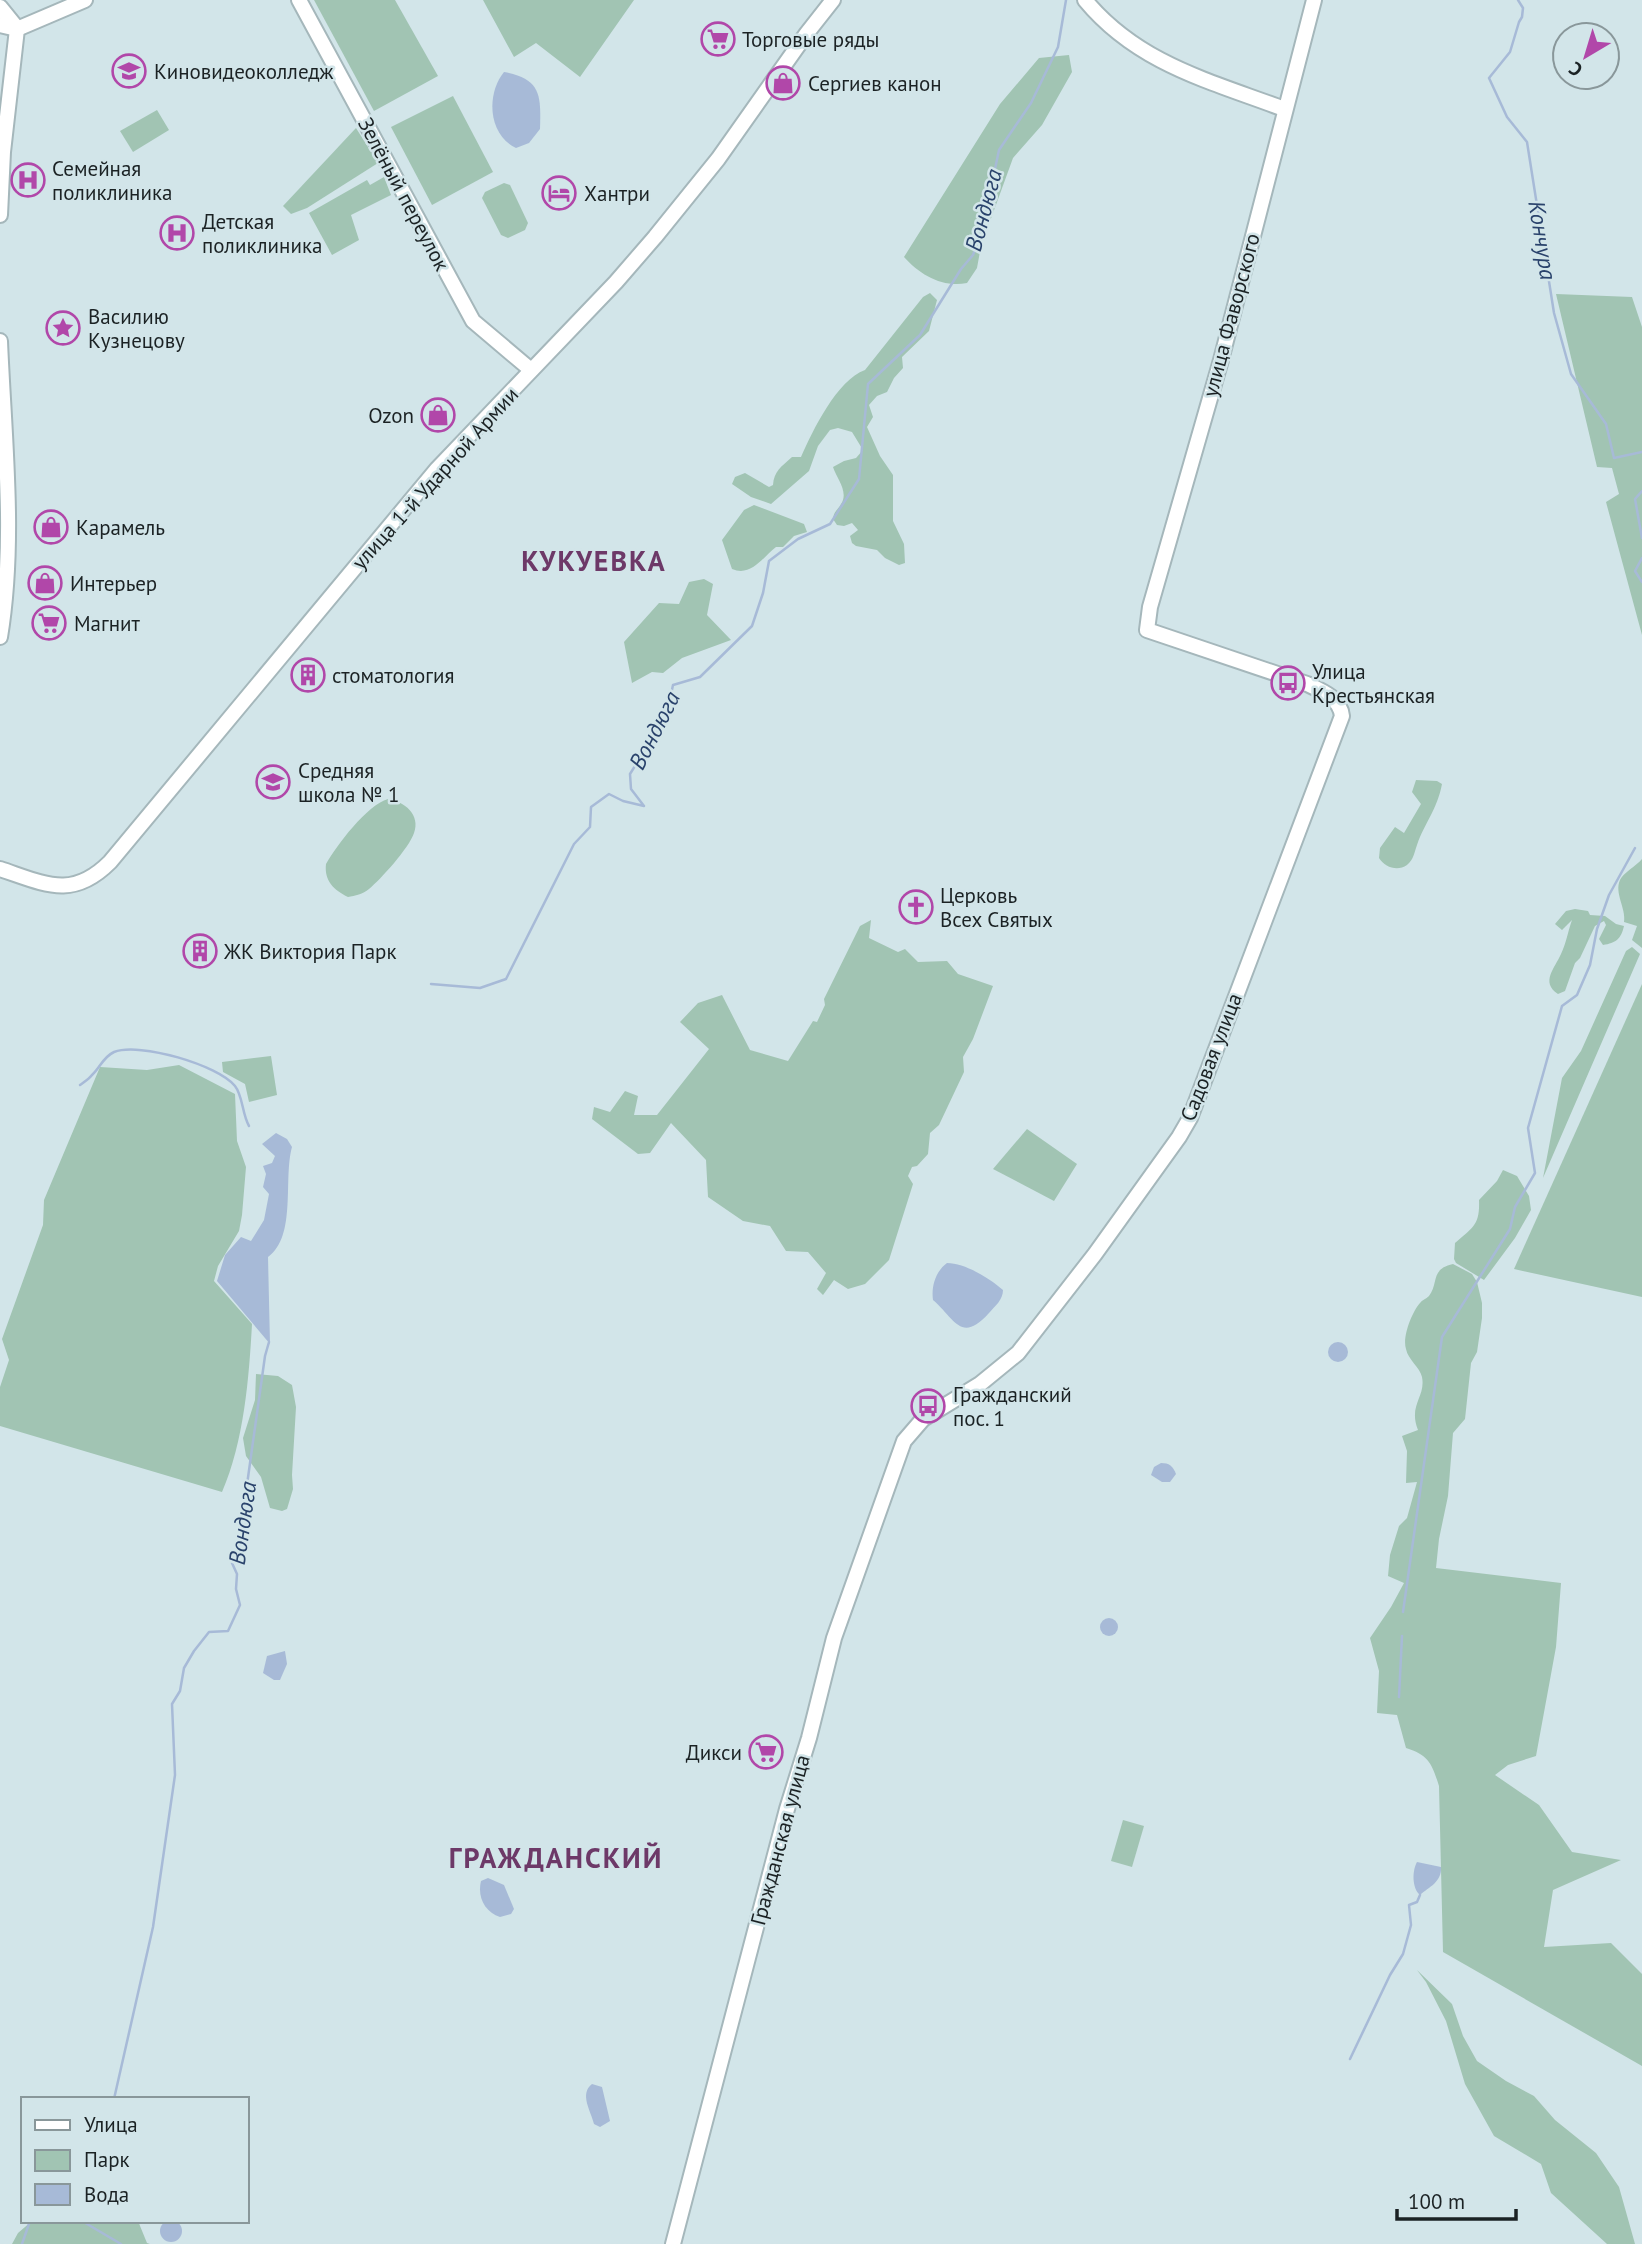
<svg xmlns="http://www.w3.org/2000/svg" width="1642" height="2244" font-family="'PT Sans',sans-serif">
<rect width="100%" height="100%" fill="#d2e5e9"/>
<!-- green -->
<g fill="#a1c4b3">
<path d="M314 0H395L438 76 374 111Z"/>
<path d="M483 0H634L580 77 536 43 514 57Z"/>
<path d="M1069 55 1072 72 1042 125 1013 158 981 246 977 268 967 283C943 288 920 275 904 257L1000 104 1039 58Z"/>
<path d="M453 96 493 172 432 205 391 127Z"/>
<path d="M157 110 169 130 133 152 120 131Z"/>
<path d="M356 128 378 163 307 208 291 214 283 206Z"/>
<path d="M384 177 391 195 351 215 359 240 332 255 309 213 367 180 370 185Z"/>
<path d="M504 183 510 185 528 223 525 230 508 238 501 235 482 198 485 192Z"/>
<path d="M930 293 937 300 929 331 902 357 903 368 894 378 887 392 877 396 869 405 873 417 867 427 880 456 893 475V521L904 544 905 563 899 565 885 558 877 550 856 546 852 543 850 536 858 530 852 523 844 526 837 525 833 519C834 511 837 511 841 504 849 492 837 479 833 467L844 461 856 458 863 450 852 432 838 428 830 430 818 446 809 471 771 504 751 497 732 484 735 477 745 473 769 487 773 485C774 471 781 467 792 457H801C813 430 837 380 865 370L923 297Z"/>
<path d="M1556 294 1632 297 1642 327V635L1606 502 1619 494 1612 468 1597 467Z"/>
<path d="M754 505 804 524 807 532 794 536 783 547H776C762 558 751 577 732 569L722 540 744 510Z"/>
<path d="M704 579 713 584 707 615 731 640 682 658 663 673 652 672 632 683 624 642 659 603 679 604 689 582Z"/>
<path d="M1416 780 1437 781 1442 784C1437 810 1425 822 1417 845 1414 853 1414 859 1407 865 1397 872 1385 867 1379 858L1380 848 1395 827 1404 833 1421 804 1412 792Z"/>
<path d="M388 799C404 801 421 815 414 833 409 848 381 879 369 889 363 894 355 896 348 897 334 890 324 881 326 864 337 845 367 805 388 799Z"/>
<path d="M1642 859V948L1632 940 1637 926 1624 922C1626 908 1614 893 1620 880 1623 873 1636 866 1642 859Z"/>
<path d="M1575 909 1588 911 1590 915 1605 916 1616 924 1624 926C1621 939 1616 943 1603 945L1599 939 1606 925 1604 921 1595 926 1580 958 1575 963 1565 991 1558 994C1540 982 1555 968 1561 954 1566 944 1568 931 1572 920L1562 930 1555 924 1566 911Z"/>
<path d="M871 920 869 938 898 952 905 949 918 962 947 961 958 974 993 986 973 1039 963 1057 964 1072 939 1125 930 1133 928 1154 917 1166 912 1167 908 1176 913 1184 889 1260 865 1284 848 1289 834 1280 823 1295 817 1289 826 1273 808 1252 786 1251 770 1226 743 1221 708 1197 706 1160 671 1123 650 1153 638 1154 592 1119 594 1107 610 1112 625 1091 638 1096 634 1115H657L709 1049 680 1022 698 1003 722 995 750 1050 788 1061 813 1021 817 1022 825 1005 824 999 860 926Z"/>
<path d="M1632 947 1640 954 1543 1178 1562 1078 1581 1051 1626 951Z"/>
<path d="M1642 984V1297L1514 1269Z"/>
<path d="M271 1056 277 1095 249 1102 245 1084 223 1072 222 1062Z"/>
<path d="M179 1065 235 1094 237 1141 246 1167 242 1215 239 1231 218 1266 214 1281 252 1324C249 1378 244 1442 222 1492L0 1426V1387L9 1360 2 1339 43 1225 44 1200 100 1067 147 1070Z"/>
<path d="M1027 1129 1077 1164 1054 1201 993 1169Z"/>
<path d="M1503 1170 1517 1176 1529 1196 1531 1210 1515 1238 1484 1280 1456 1263 1454 1259 1455 1243C1473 1227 1480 1225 1479 1200L1497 1181Z"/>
<path d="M1453 1264 1472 1274 1477 1282 1482 1303V1318L1477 1352 1471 1363 1465 1419 1453 1433 1448 1496 1439 1539 1436 1568 1561 1583 1556 1647 1536 1756 1508 1765 1495 1775 1539 1805 1572 1852 1621 1860 1553 1890 1544 1947 1611 1943 1642 1974V2066L1443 1952 1439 1786C1432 1764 1429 1755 1406 1748L1397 1715 1377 1713 1379 1671 1370 1638 1391 1607 1404 1583 1388 1576 1390 1555 1399 1526 1407 1518 1417 1482 1406 1483 1407 1451 1402 1436 1418 1430C1408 1405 1426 1397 1422 1377 1420 1367 1408 1360 1406 1349 1402 1337 1412 1312 1420 1303 1422 1300 1426 1299 1429 1296 1439 1283 1430 1269 1453 1264Z"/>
<path d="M256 1374 278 1376 292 1385 296 1407 292 1475 293 1489 287 1509 282 1511 270 1508 261 1477 246 1456 243 1438 255 1400Z"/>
<path d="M1123 1820 1144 1826 1132 1867 1111 1861Z"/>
<path d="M1417 1970 1452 2004 1463 2036 1477 2061 1506 2081 1534 2096 1555 2120 1596 2153 1619 2187 1635 2244H1607L1551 2193 1541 2164 1494 2136 1465 2084 1446 2021 1426 1982Z"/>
<path d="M32 2221H138L147 2243 150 2244H12L18 2233Z"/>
</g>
<!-- water -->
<g fill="#a7bad7">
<path d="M504 72C541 79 541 95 540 129L529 143 516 148C488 135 486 94 504 72Z"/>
<path d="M276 1133 287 1139 292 1147C283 1179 297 1236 268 1257L270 1344 217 1281 225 1255 241 1237 251 1241 264 1220 269 1194 263 1187 266 1174 263 1166 272 1163 275 1156 262 1144Z"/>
<path d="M947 1263C965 1263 989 1278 1003 1290 1003 1300 995 1306 989 1313 961 1344 955 1319 933 1300 931 1286 936 1271 947 1263Z"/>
<circle cx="1338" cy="1352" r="10"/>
<path d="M1161 1463C1169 1463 1173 1466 1176 1474L1170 1482H1162L1151 1475 1154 1467Z"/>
<circle cx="1109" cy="1627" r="9"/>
<path d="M285 1651 287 1664 280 1680H274L263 1673 267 1656Z"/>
<path d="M1417 1862 1441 1867C1442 1882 1429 1887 1420 1895 1412 1888 1412 1871 1417 1862Z"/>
<path d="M488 1878 504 1885 514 1909 511 1914 500 1917C485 1912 477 1897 481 1881Z"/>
<path d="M592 2084 602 2087 610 2121 600 2127 594 2124C591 2111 579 2094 592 2084Z"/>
<circle cx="171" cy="2231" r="11"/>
</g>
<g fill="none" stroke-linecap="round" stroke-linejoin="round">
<!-- stream -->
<g stroke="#a7bad7" stroke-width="2.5">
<path d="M1518 0 1523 8 1522 17 1519 22 1510 52 1489 78 1507 117 1527 142 1554 313 1571 374 1606 424 1614 458 1642 452"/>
<path d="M1642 491 1635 499 1642 538"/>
<path d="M1642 558 1635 571 1642 582"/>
<path d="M431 984 480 988 506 979 574 844 590 827 591 807 609 794 623 801 644 806 631 789 630 774 659 727 669 704 673 685 700 677 752 626 763 593 769 561 798 539 830 524 859 479 868 384 920 335 961 269 973 255 982 231 999 150 1031 103 1058 47 1066 0"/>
<path d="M80 1085C84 1082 89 1079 92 1075 100 1068 103 1057 114 1052 140 1042 218 1065 235 1086 243 1096 242 1114 249 1126"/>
<path d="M1403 1612 1442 1337 1510 1229 1515 1207 1535 1173 1528 1128 1562 1006 1577 995 1590 965 1597 929 1609 895 1635 848"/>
<path d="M1399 1697 1402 1636"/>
<path d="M1350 2059 1390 1975 1403 1954 1411 1925 1409 1905 1417 1902 1420 1895"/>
<path d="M114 2099 153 1927 175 1775 172 1704 180 1691 184 1668 194 1651 209 1632 228 1631 240 1605 236 1589 237 1574 232 1563 246 1528 245 1499 265 1356 269 1342"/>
<path d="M82 2221 121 2244"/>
<path d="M22 2244 30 2221"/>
</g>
<defs>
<g id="secondary">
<path d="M299 0 473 321 531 370"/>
<path d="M1085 0C1138 64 1210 81 1284 109"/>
<path d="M0 7 17 28"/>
<path d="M0 25 17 29 85 0"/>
<path d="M0 215 3 152 17 29"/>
<path d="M0 341C4 439 16 540 0 637"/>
<path d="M0 869C45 884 72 900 110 862L437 469 616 282 655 237 718 159 807 33 833 0"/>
<path d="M673 2244 787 1809 809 1738 834 1638 904 1441 923 1419 980 1384 1018 1353 1095 1254 1179 1137 1190 1118 1342 716C1340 698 1322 691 1307 684L1147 630 1150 607 1221 360 1314 0"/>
</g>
</defs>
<!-- secondary casing -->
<use href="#secondary" stroke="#a5b7bb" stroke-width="18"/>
<!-- secondary -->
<use href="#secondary" stroke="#fff" stroke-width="14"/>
</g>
<!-- icons -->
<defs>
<symbol id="supermarket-ring" viewBox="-11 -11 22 22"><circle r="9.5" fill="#d2e5e9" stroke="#b147a9" stroke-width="1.5"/><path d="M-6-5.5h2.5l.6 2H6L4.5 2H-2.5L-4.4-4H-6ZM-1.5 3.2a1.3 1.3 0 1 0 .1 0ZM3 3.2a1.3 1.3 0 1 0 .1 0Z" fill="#b147a9"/></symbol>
<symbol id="university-ring" viewBox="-11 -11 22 22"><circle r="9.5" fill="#d2e5e9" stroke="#b147a9" stroke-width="1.5"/><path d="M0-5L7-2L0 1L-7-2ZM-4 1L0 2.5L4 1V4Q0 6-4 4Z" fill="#b147a9"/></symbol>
<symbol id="shop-ring" viewBox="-11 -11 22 22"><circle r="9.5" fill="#d2e5e9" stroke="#b147a9" stroke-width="1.5"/><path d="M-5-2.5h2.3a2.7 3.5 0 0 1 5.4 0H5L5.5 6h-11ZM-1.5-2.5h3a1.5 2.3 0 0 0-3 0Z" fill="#b147a9"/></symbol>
<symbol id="hospital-ring" viewBox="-11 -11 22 22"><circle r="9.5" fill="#d2e5e9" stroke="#b147a9" stroke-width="1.5"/><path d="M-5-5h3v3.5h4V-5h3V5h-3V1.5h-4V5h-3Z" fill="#b147a9"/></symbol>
<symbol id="hotel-ring" viewBox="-11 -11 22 22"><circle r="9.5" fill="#d2e5e9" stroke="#b147a9" stroke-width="1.5"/><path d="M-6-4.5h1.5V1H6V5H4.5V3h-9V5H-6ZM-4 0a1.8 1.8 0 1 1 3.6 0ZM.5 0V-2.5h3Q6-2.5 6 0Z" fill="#b147a9"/></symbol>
<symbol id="sight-ring" viewBox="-11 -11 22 22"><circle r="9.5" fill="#d2e5e9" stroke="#b147a9" stroke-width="1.5"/><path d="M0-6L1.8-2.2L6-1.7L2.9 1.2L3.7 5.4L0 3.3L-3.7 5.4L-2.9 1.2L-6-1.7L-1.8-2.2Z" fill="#b147a9"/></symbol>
<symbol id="building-ring" viewBox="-11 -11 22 22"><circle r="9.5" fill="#d2e5e9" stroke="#b147a9" stroke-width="1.5"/><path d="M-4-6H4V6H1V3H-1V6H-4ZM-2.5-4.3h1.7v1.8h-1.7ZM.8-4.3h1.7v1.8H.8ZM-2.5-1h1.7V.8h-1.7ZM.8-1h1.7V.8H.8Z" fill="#b147a9"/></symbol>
<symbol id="bus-ring" viewBox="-11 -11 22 22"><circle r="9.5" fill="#d2e5e9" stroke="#b147a9" stroke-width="1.5"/><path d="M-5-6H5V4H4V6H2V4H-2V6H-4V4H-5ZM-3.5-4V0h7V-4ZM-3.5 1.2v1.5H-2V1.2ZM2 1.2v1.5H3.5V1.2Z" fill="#b147a9"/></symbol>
<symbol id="school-ring" viewBox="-11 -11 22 22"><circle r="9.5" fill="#d2e5e9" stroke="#b147a9" stroke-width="1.5"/><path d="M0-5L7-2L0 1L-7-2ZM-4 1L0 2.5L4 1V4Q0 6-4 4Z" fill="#b147a9"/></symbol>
<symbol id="church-ring" viewBox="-11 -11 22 22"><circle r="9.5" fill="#d2e5e9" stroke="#b147a9" stroke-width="1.5"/><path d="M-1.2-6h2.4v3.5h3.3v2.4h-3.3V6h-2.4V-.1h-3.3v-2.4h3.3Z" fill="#b147a9"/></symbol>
</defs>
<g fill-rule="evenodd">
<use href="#supermarket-ring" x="699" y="20" width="38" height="38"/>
<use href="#university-ring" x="110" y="52" width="38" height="38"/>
<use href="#shop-ring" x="764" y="64" width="38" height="38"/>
<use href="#hospital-ring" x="9" y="161" width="38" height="38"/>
<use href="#hotel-ring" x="540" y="174" width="38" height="38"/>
<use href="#hospital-ring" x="158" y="214" width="38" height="38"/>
<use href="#sight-ring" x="44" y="309" width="38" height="38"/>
<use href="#shop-ring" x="419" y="396" width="38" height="38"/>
<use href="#shop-ring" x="32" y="508" width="38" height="38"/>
<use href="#shop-ring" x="26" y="564" width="38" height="38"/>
<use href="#supermarket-ring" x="30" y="604" width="38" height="38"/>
<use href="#building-ring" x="289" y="656" width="38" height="38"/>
<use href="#bus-ring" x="1269" y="664" width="38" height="38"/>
<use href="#school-ring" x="254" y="763" width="38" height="38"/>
<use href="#church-ring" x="897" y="888" width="38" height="38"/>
<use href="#building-ring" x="181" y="932" width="38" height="38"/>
<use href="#bus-ring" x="909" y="1387" width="38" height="38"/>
<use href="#supermarket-ring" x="747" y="1733" width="38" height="38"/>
</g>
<g text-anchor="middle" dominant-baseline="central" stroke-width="5" stroke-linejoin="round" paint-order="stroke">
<!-- poi labels -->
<g font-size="21" fill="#1b2224" stroke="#d2e5e9" text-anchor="start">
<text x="742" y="39">Торговые ряды</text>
<text x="154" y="71">Киновидеоколледж</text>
<text x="808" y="83">Сергиев канон</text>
<text x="52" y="168">Семейная<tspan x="52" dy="24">поликлиника</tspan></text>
<text x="584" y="193">Хантри</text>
<text x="202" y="221">Детская<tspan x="202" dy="24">поликлиника</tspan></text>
<text x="88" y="316">Василию<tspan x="88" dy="24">Кузнецову</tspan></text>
<text x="414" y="415" text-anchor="end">Ozon</text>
<text x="76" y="527">Карамель</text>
<text x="70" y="583">Интерьер</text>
<text x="74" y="623">Магнит</text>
<text x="1312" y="671">Улица<tspan x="1312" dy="24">Крестьянская</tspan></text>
<text x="332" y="675">стоматология</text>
<text x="298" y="770">Средняя<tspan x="298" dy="24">школа № 1</tspan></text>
<text x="940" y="895">Церковь<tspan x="940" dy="24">Всех Святых</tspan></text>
<text x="224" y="951">ЖК Виктория Парк</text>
<text x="953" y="1394">Гражданский<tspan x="953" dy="24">пос. 1</tspan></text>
<text x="742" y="1752" text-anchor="end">Дикси</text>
</g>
<!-- street labels -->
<g font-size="21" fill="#1b2224" stroke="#d2e5e9">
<text transform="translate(404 194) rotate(62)">Зелёный переулок</text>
<text transform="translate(1231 315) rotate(-75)">улица Фаворского</text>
<text transform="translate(435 478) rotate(-48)">улица 1-й Ударной Армии</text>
<text transform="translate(1211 1057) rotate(-69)">Садовая улица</text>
<text transform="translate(780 1840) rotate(-75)">Гражданская улица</text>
</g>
<!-- water labels -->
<g font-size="23" font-style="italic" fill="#2a436c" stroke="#d2e5e9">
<text transform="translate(983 210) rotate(-75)">Вондюга</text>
<text transform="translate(1543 240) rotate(81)">Кончура</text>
<text transform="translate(654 730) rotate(-63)">Вондюга</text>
<text transform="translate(242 1523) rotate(-82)">Вондюга</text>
</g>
<!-- district labels -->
<g font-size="28" font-weight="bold" letter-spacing="2" fill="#6d3968" stroke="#d2e5e9">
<text x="594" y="560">КУКУЕВКА</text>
<text x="556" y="1857">ГРАЖДАНСКИЙ</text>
</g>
</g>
<!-- legend -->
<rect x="21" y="2097" width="228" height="126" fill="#d2e5e9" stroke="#89979a" stroke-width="2"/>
<rect x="35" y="2120" width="35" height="10" fill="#ffffff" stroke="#89979a" stroke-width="2"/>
<text x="84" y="2132" font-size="21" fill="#1b2224">Улица</text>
<rect x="35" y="2150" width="35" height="21" fill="#a1c4b3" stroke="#89979a" stroke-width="2"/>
<text x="84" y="2167" font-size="21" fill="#1b2224">Парк</text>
<rect x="35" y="2184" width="35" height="21" fill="#a7bad7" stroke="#89979a" stroke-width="2"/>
<text x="84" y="2202" font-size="21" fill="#1b2224">Вода</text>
<!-- north arrow -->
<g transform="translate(1586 56) rotate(218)"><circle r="33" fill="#d2e5e9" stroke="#89979a" stroke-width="2"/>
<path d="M0-5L12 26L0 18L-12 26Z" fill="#b147a9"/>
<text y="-10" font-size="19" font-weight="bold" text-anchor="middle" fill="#1b2224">С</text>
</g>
<!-- scale -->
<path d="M1397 2209v10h119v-10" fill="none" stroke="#1b2224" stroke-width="3.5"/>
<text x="1408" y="2209" font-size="21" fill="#1b2224" stroke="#d2e5e9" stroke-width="5" paint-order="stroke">100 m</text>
</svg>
